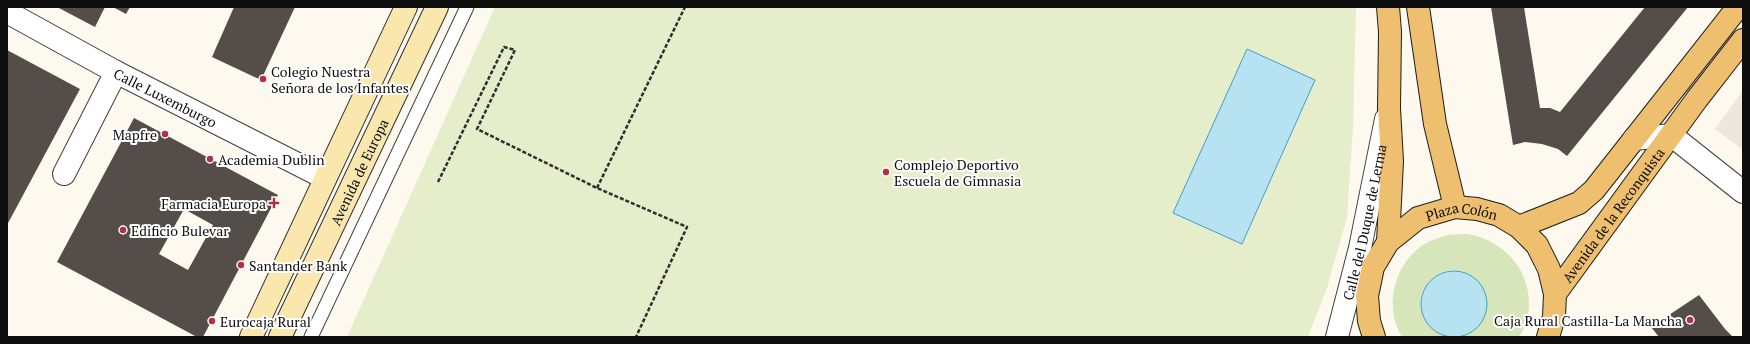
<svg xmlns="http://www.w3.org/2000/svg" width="1750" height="344" font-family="'PT Serif',serif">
<rect width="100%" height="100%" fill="#fef9ee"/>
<!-- green -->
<path fill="#d6e5ba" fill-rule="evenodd" d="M1448 235C1456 235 1465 233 1473 235 1512 245 1536 280 1527 320 1526 326 1522 332 1519 337H1402C1399 331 1395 323 1394 317 1388 288 1402 256 1428 242 1434 239 1442 237 1448 235ZM1452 270 1463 272 1471 332 1461 336 1450 337 1421 297C1427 281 1436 273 1452 270Z"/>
<!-- pitch -->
<path fill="#e6edcb" d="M495 7H1356L1353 127 1347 217 1327 288 1308 337H347Z"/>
<!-- plaza -->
<path fill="#ede7de" d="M1743 90V150L1715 129Z"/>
<!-- water -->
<g fill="#b6e2f1" stroke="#439fc2">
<path d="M1247 49 1315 80 1242 244 1173 213Z"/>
<circle cx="1454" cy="304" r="33"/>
</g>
<!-- building -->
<g fill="#554d4a" fill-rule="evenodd">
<path d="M57 7H105L95 27Z"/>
<path d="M113 7H130L126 14Z"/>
<path d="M234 7H295L261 80 212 57Z"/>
<path d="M1491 7H1524L1540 108H1550L1560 112 1645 7H1688L1567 156 1558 149 1542 144 1525 142 1513 145Z"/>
<path d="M7 50 80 89 7 225Z"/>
<path d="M134 118 278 195 203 337H197L57 262ZM184 209 213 225 188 270 159 254Z"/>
<path d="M1699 295 1725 329 1733 337H1659L1651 327Z"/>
</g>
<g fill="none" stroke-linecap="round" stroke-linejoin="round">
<defs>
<path id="lane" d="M311 337 467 7"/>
<g id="street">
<path id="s1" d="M7 12 116 72 325 178"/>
<path d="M1634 139 1671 135 1743 192"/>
<path d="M64 174 116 72"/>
<path id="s2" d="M1337 337 1360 248 1386 119"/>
</g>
<g id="secondary">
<path d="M251 337 406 7"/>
<path id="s3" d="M280 337 437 7"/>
</g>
<g id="primary">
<path d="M1388 7 1390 32 1389 108 1392 161 1388 242"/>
<path d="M1418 7 1435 124 1455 207"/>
<path d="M1519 227 1579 203 1594 190 1738 7"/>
<path id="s4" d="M1555 294 1697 99 1743 40"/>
<path id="s5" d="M1374 337 1369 321 1367 296 1373 267 1388 242 1418 218 1455 207 1477 209 1499 215 1519 227 1537 245 1549 269 1555 294 1554 317 1548 337"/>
</g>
</defs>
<!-- lane casing -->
<use href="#lane" stroke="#404040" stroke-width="15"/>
<!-- street casing -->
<use href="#street" stroke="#404040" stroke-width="24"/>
<!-- secondary casing -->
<use href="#secondary" stroke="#2f2f2f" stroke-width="24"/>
<!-- primary casing -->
<use href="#primary" stroke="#1e1e1e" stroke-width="24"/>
<!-- path -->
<g stroke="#2f2f2f" stroke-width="2.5" stroke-dasharray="4 2" stroke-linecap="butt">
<path d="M438 182 504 47 515 50 477 129 597 188 687 227 636 337"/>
<path d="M597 188 685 7"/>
</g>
<!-- lane -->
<use href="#lane" stroke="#fff" stroke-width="13"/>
<!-- street -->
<use href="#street" stroke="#fff" stroke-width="22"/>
<!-- secondary -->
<use href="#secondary" stroke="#f9e7ae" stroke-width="22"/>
<!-- primary -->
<use href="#primary" stroke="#eebf6e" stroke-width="22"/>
</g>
<!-- markers -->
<g fill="#b23045" stroke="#fff" stroke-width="1.5">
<circle cx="263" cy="79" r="4"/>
<circle cx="165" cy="134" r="4"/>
<circle cx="210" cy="159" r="4"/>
<circle cx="886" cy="172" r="4"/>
<path d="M272 197h4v4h4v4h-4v4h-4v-4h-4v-4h4z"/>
<circle cx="123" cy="230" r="4"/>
<circle cx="241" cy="265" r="4"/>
<circle cx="1690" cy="320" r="4"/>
<circle cx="212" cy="321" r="4"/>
</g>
<g text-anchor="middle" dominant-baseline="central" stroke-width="4" stroke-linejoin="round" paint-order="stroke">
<!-- poi labels -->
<g font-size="14" fill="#0d0d0d" stroke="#fff" text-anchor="start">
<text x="271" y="71">Colegio Nuestra<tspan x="271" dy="16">Señora de los Infantes</tspan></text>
<text x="157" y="134" text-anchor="end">Mapfre</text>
<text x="218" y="159">Academia Dublin</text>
<text x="894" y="164">Complejo Deportivo<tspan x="894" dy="16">Escuela de Gimnasia</tspan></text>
<text x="266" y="203" text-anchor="end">Farmacia Europa</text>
<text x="131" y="230">Edificio Bulevar</text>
<text x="249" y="265">Santander Bank</text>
<text x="1682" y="320" text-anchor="end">Caja Rural Castilla-La Mancha</text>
<text x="220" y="321">Eurocaja Rural</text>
</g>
<!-- street labels -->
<g font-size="14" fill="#0d0d0d" stroke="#fff">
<text stroke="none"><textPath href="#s1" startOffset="180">Calle Luxemburgo</textPath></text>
<text stroke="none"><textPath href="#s3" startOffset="183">Avenida de Europa</textPath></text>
<text stroke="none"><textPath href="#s4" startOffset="98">Avenida de la Reconquista</textPath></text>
<text stroke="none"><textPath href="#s5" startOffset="184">Plaza Colón</textPath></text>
<text stroke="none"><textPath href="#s2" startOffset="118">Calle del Duque de Lerma</textPath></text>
</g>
</g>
<!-- border -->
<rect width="1750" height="344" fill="none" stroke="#0d0d0d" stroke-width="16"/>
</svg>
